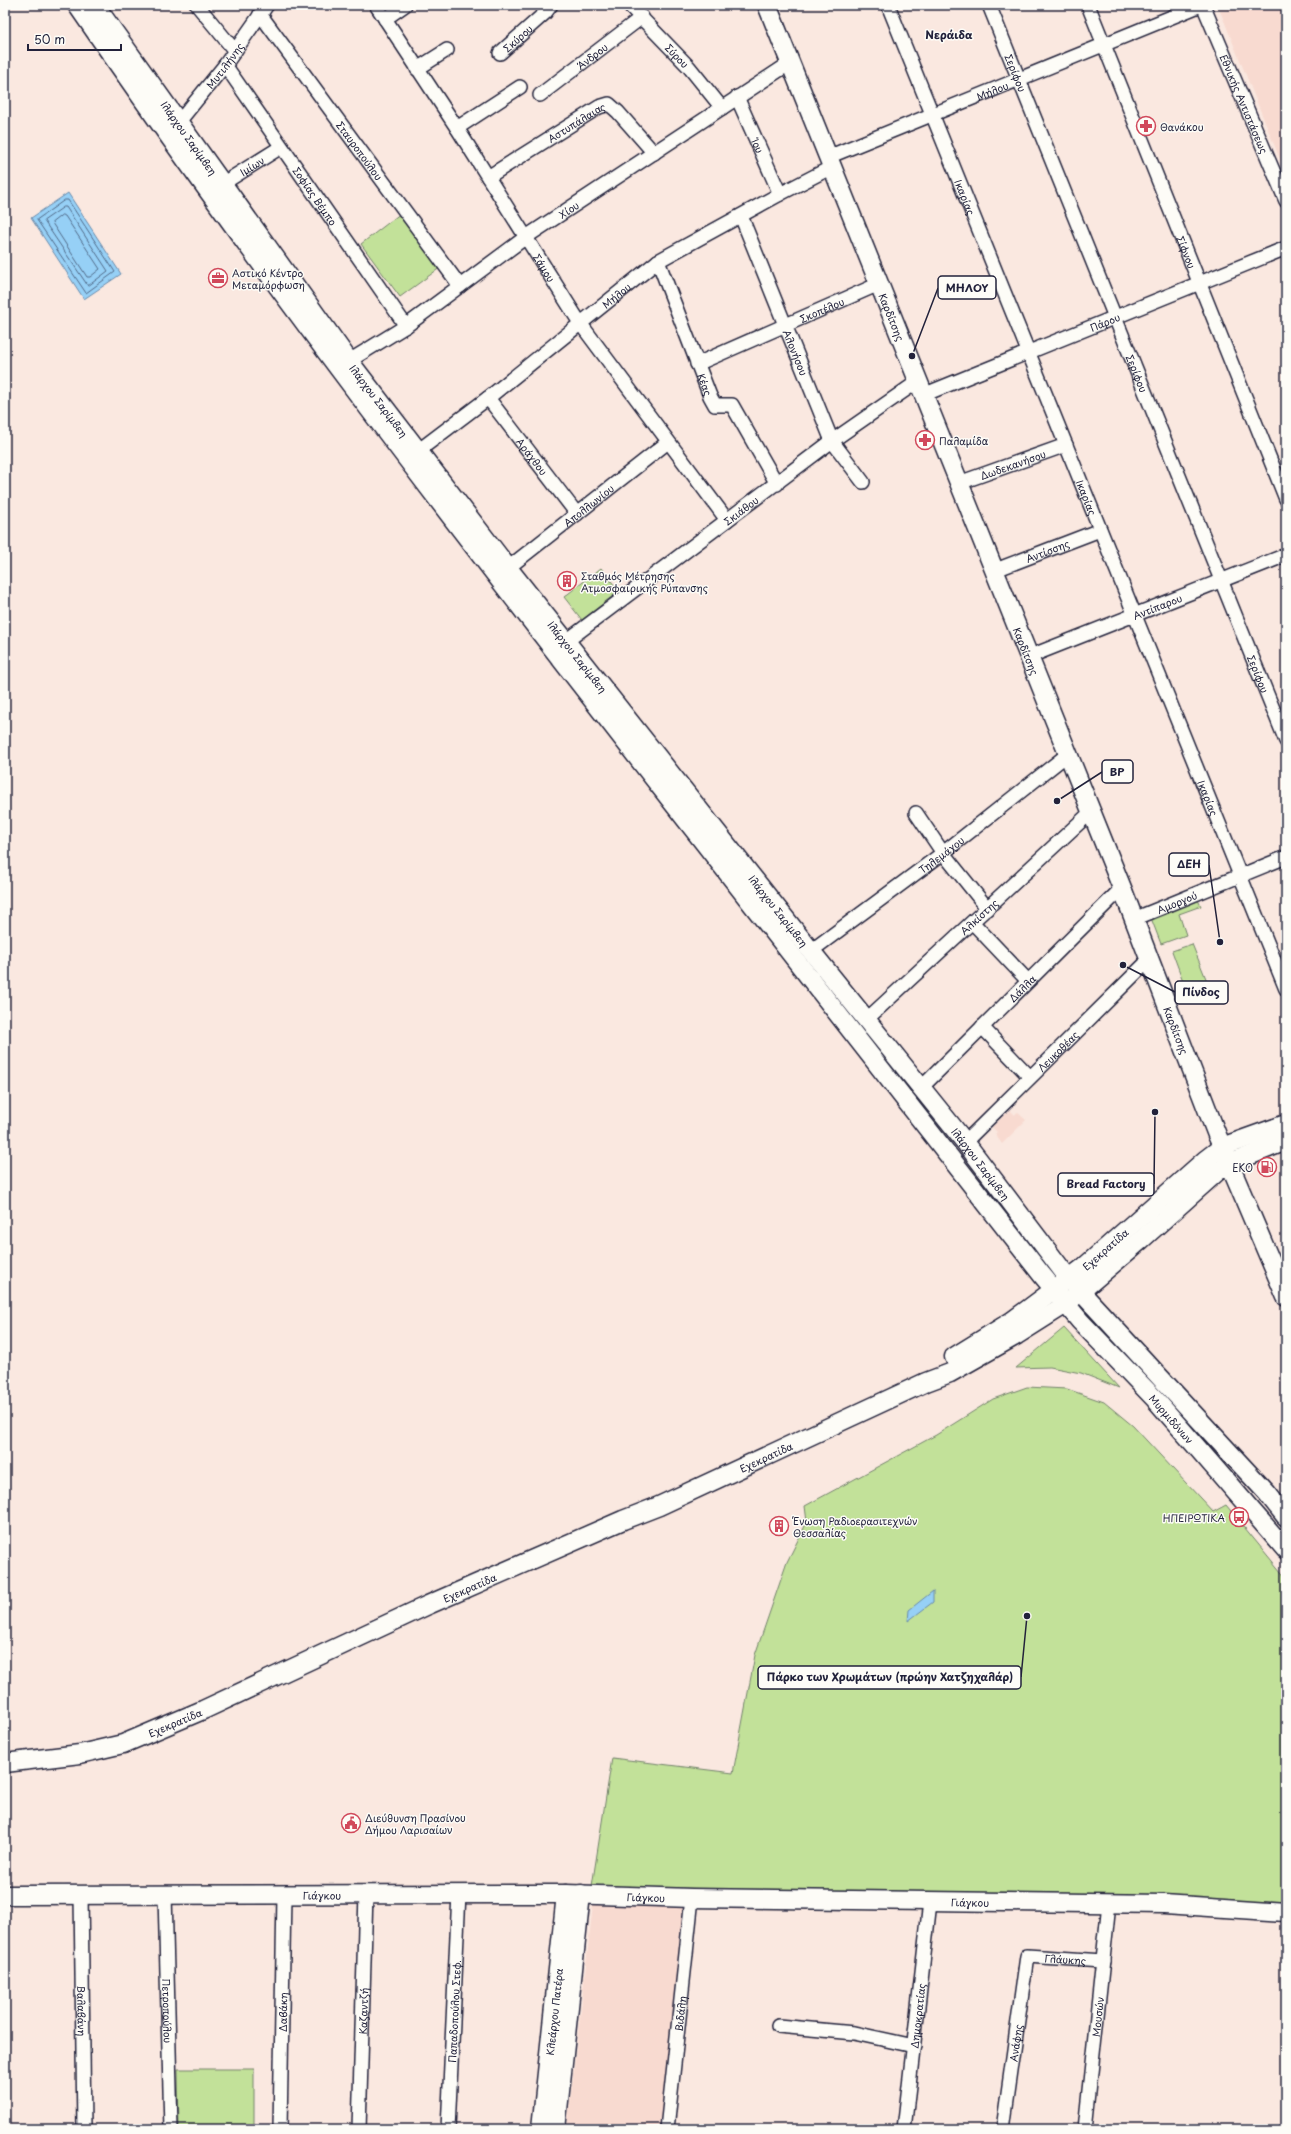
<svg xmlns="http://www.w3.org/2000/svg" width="1291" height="2134" font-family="'Playpen Sans',sans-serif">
<rect width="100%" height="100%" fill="#fae8e0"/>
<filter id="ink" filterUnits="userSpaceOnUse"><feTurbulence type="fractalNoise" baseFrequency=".025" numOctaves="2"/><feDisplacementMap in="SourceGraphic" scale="8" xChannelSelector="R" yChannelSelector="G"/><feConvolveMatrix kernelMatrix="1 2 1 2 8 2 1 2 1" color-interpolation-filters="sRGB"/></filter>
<g filter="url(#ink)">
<!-- built -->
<g fill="#f8dad0">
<path d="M1220 5H1286V174L1218 6Z"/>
<path d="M1010 1110 1015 1115 1017 1112 1026 1120 1002 1144 995 1134 997 1132 992 1127Z"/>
<path d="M593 1905H685L660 2129H567Z"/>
</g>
<!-- green -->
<g fill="#c2e199" stroke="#72826a">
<path d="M401 213 441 267 400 297 361 244Z"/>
<path d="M601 568 619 591 582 620 564 597Z"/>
<path d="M1198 900 1201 906 1179 914 1186 935 1161 944 1151 918Z"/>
<path d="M1192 944 1211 991 1182 1002 1178 991 1183 981 1172 951Z"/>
<path d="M1064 1328 1119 1388 1081 1373 1050 1367 1016 1368Z"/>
<path d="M1027 1387 1067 1389 1104 1402 1133 1426 1213 1512 1226 1505 1286 1578V1903L592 1886 612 1758 733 1773 755 1655 787 1562 807 1522 805 1506 936 1435 993 1399Z"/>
<path d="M178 2069H254V2129H179Z"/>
</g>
<!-- water -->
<g fill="#96d0f6" stroke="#688aab">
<path d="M68 193 121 274 84 299 31 218Z"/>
<path d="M933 1591V1602L908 1621 909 1610Z"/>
</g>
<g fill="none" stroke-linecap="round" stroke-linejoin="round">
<!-- shore -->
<g stroke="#506886" stroke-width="1">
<path d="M65 200H68L115 272 86 293 37 220Z"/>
<path d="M64 207H66L108 271 88 286 44 221Z"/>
<path d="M62 215 65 216 100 269 90 277H87L52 223Z"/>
</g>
<defs>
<g id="street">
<path d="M197 5 235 51"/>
<path id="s1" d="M376 5 457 128 580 323 727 520"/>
<path id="s2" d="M629 5 689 67 722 108"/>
<path id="s3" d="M888 5 1286 989"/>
<path id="s4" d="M989 5 1286 741"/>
<path id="s5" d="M1088 5 1286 499"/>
<path id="s6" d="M1203 5 1286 201"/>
<path id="s7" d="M260 14 460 286"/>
<path d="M385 19 405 5"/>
<path id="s8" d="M500 53 545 13 551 5"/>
<path id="s9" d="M225 65 406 326"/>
<path d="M417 69 447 50"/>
<path id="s10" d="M540 95 642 17"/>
<path id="s11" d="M737 97 780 194"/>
<path id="s12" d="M178 123 225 65 267 5"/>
<path d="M457 128 520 87"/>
<path id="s13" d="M828 157 1201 5"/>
<path id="s14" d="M488 177 599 107 609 104 618 112 654 153"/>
<path id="s15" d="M222 184 281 147"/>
<path id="s16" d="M741 216 832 441 863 482"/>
<path id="s17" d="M658 261 710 396 715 405H732L777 484"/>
<path id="s18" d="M349 361 406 326 526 237 790 63"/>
<path id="s19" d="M697 364 879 284"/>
<path id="s20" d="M923 395 1286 248"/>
<path id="s21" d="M488 398 577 514"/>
<path id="s22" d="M418 451 488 398 658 261 780 194 832 167"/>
<path id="s23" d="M959 483 1066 445"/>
<path id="s24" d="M508 568 668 442"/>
<path id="s25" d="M993 571 1100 530"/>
<path id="s26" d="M560 646 832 441 917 382"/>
<path id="s27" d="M1028 657 1286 555"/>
<path d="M916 813 943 853 988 909"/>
<path id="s28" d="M1134 919 1286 857"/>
<path d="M973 923 1028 981"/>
<path id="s29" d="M811 951 943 853 1068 754"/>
<path id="s30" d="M866 1020 1091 812"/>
<path d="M982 1027 1030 1077"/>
<path id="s31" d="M921 1088 1122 888"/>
<path id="s32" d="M965 1142 1149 960"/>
<path id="s33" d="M81 1894 84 2129"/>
<path id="s34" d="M165 1894 171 2129"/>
<path d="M778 2026 854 2033 914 2046"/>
<path id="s35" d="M280 2129 284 1895"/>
<path id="s36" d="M359 2129 366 1894"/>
<path id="s37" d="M448 2129 459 1893"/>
<path id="s38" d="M667 2129 692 1898"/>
<path id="s39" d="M904 2129 930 1902"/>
<path id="s40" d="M1003 2129 1027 1956 1103 1961"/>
<path id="s41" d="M1085 2129 1109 1903"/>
</g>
<g id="secondary">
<path id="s42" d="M77 5C262 274 461 532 662 789 788 951 915 1113 1042 1275L1080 1321 1155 1399 1286 1550"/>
<path id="s43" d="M95 5 349 361 508 568 811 951 965 1142 1069 1279 1267 1493 1286 1517"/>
<path id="s44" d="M767 5 1122 888 1217 1135 1286 1297"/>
<path id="s45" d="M954 1357 1012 1321 1083 1268 1205 1160 1222 1147 1286 1124"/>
<path id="s46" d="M5 1763 80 1754 123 1744 203 1710 428 1605 623 1520 659 1506 926 1382 950 1373 1017 1335 1066 1304 1141 1240 1217 1172 1231 1163 1286 1141"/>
<path id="s47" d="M5 1895 566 1894 692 1898 1164 1904 1286 1912"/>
<path id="s48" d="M541 2129 566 1894"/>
<path d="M556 2129 581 1894"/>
</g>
</defs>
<!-- street casing -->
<use href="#street" stroke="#22223b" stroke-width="16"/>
<!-- secondary casing -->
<use href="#secondary" stroke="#22223b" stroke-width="21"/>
<!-- street -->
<use href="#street" stroke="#fdfcf7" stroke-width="13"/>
<!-- secondary -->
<use href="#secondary" stroke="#fdfcf7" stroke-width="18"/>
</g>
</g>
<!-- icons -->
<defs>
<symbol id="pharmacy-ring" viewBox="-11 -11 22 22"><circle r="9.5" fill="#fdfcf7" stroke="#d1495b" stroke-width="1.5"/><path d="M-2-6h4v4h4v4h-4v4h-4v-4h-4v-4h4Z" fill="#d1495b"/></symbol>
<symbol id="office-ring" viewBox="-11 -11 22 22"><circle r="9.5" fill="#fdfcf7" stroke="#d1495b" stroke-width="1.5"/><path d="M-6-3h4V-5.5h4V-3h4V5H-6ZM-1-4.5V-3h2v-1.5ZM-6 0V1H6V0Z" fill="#d1495b"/></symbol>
<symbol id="building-ring" viewBox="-11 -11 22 22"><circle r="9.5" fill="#fdfcf7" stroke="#d1495b" stroke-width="1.5"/><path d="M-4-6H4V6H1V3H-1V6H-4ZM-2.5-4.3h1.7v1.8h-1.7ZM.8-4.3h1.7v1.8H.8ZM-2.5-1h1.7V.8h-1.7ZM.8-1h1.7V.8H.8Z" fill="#d1495b"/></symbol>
<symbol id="fuel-ring" viewBox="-11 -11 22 22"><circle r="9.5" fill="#fdfcf7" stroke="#d1495b" stroke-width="1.5"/><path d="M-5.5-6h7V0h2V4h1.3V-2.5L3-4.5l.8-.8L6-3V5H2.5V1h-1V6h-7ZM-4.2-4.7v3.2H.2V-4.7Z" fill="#d1495b"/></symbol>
<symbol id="bus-ring" viewBox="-11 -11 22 22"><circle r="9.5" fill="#fdfcf7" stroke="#d1495b" stroke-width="1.5"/><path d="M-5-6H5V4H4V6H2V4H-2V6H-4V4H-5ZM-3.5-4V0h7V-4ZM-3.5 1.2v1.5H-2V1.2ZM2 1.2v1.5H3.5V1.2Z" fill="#d1495b"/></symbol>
<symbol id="civic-ring" viewBox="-11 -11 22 22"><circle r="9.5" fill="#fdfcf7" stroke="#d1495b" stroke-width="1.5"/><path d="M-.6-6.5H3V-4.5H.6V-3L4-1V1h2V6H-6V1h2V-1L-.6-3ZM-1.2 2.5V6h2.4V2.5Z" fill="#d1495b"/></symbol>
</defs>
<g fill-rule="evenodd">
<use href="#pharmacy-ring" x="1135" y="115" width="22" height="22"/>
<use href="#office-ring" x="207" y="267" width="22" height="22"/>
<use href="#pharmacy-ring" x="914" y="429" width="22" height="22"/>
<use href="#building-ring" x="556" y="570" width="22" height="22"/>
<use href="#fuel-ring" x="1256" y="1156" width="22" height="22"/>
<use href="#bus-ring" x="1228" y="1506" width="22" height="22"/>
<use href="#building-ring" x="768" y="1515" width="22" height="22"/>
<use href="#civic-ring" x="340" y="1812" width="22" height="22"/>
</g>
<g text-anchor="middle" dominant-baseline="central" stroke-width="3" stroke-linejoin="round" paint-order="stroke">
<!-- street labels -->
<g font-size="10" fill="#22223b" stroke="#fdfcf7">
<text stroke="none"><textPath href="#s8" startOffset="23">Σκύρου</textPath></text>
<text stroke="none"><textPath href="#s2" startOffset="70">Σύρου</textPath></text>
<text stroke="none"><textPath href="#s10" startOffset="65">Άνδρου</textPath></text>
<text stroke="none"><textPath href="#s12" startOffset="74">Μυτιλήνης</textPath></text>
<text stroke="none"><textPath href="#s4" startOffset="73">Σερίφου</textPath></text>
<text stroke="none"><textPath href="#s13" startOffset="177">Μήλου</textPath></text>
<text stroke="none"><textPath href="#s6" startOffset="107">Εθνικής Αντιστάσεως</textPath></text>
<text stroke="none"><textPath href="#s14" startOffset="104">Αστυπάλαιας</textPath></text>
<text stroke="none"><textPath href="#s43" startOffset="163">Ιλάρχου Σαρίμβεη</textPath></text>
<text stroke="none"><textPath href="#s11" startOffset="53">Ίου</textPath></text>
<text stroke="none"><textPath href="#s7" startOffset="169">Σταυροπούλου</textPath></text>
<text stroke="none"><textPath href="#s15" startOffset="35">Ιμίων</textPath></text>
<text stroke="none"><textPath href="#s9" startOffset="159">Σοφίας Βέμπο</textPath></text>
<text stroke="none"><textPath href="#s3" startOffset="207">Ικαρίας</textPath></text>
<text stroke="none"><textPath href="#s18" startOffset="267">Χίου</textPath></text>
<text stroke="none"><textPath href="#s5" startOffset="266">Σίφνου</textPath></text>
<text stroke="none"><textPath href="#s1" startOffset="312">Σάμου</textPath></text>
<text stroke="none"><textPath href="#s22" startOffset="252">Μήλου</textPath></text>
<text stroke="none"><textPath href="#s19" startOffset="136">Σκοπέλου</textPath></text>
<text stroke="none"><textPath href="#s44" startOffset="336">Καρδίτσης</textPath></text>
<text stroke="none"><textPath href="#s20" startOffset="196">Πάρου</textPath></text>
<text stroke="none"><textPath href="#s16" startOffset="147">Αλονήσου</textPath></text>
<text stroke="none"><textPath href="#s4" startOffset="397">Σερίφου</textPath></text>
<text stroke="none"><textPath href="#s17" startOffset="132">Κέας</textPath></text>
<text stroke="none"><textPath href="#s43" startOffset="487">Ιλάρχου Σαρίμβεη</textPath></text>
<text stroke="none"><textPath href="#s21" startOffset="73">Αράχθου</textPath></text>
<text stroke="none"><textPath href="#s23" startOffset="57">Δωδεκανήσου</textPath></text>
<text stroke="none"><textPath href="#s3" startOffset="531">Ικαρίας</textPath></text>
<text stroke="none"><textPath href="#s24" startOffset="102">Απολλωνίου</textPath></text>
<text stroke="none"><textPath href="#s26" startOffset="226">Σκιάθου</textPath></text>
<text stroke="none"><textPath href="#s25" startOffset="58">Αντίσσης</textPath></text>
<text stroke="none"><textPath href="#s27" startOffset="139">Αντίπαρου</textPath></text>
<text stroke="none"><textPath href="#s44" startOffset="696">Καρδίτσης</textPath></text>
<text stroke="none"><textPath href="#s43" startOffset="811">Ιλάρχου Σαρίμβεη</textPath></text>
<text stroke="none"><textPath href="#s4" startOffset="721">Σερίφου</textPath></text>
<text stroke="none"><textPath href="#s3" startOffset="855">Ικαρίας</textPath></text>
<text stroke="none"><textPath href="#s29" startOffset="162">Τηλεμάχου</textPath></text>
<text stroke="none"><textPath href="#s28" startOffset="46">Αμοργού</textPath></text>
<text stroke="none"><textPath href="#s43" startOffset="1135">Ιλάρχου Σαρίμβεη</textPath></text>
<text stroke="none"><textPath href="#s30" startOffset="153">Αλκίστης</textPath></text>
<text stroke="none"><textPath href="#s31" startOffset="142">Δάλλα</textPath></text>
<text stroke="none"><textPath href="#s44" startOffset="1104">Καρδίτσης</textPath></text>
<text stroke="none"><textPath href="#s32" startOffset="130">Λευκοθέας</textPath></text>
<text stroke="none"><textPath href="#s43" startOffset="1459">Ιλάρχου Σαρίμβεη</textPath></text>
<text stroke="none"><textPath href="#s45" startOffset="186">Εχεκρατίδα</textPath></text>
<text stroke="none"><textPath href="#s42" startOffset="1789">Μυρμιδόνων</textPath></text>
<text stroke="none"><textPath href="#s46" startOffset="824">Εχεκρατίδα</textPath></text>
<text stroke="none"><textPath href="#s46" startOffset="500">Εχεκρατίδα</textPath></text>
<text stroke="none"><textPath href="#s46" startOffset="176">Εχεκρατίδα</textPath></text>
<text stroke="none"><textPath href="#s47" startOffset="317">Γιάγκου</textPath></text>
<text stroke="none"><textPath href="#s47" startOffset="641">Γιάγκου</textPath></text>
<text stroke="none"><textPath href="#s47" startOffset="965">Γιάγκου</textPath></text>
<text stroke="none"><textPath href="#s40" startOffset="213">Γλάυκης</textPath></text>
<text stroke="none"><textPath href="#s33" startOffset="117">Βαλαβάνη</textPath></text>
<text stroke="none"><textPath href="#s34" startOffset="117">Πετροπούλου</textPath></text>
<text stroke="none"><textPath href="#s36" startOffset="118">Καζαντζή</textPath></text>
<text stroke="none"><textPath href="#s37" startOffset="118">Παπαδοπούλου Στεφ.</textPath></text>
<text stroke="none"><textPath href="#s48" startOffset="118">Κλεάρχου Πατέρα</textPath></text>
<text stroke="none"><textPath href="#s35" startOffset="117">Δαβάκη</textPath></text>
<text stroke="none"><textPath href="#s38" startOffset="116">Βιδάλη</textPath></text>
<text stroke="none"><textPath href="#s39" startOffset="114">Δημοκρατίας</textPath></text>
<text stroke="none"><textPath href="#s41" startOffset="113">Μουσών</textPath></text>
<text stroke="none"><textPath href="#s40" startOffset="87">Ανάφης</textPath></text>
</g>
<!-- poi labels -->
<g font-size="10" fill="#22223b" stroke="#fdfcf7" text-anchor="start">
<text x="1160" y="126">Θανάκου</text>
<text x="232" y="272">Αστικό Κέντρο<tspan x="232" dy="12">Μεταμόρφωση</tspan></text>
<text x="939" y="440">Παλαμίδα</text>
<text x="581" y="575">Σταθμός Μέτρησης<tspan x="581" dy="12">Ατμοσφαιρικής Ρύπανσης</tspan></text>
<text x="1253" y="1167" text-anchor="end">EKO</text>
<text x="1225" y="1517" text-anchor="end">ΗΠΕΙΡΩΤΙΚΑ</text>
<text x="793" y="1520">Ένωση Ραδιοερασιτεχνών<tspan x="793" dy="12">Θεσσαλίας</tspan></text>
<text x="365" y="1817">Διεύθυνση Πρασίνου<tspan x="365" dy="12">Δήμου Λαρισαίων</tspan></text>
</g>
<!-- neighbourhood labels -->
<g font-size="11" font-weight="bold" fill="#22223b" stroke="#fdfcf7">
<text x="949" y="34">Νεράιδα</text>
</g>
</g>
<!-- callouts -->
<path fill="none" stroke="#22223b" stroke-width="1.5" d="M912 356L938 288M1057 801L1102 772M1220 942L1209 865M1123 965L1175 992M1155 1112L1154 1184M1027 1616L1021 1677"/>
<g fill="#22223b" stroke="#fdfcf7" stroke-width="1.5">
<circle cx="912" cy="356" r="4"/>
<circle cx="1057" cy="801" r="4"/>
<circle cx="1220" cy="942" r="4"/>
<circle cx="1123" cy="965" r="4"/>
<circle cx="1155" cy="1112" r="4"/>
<circle cx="1027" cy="1616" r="4"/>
</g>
<g fill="#fdfcf7" stroke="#22223b" stroke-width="1.5">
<rect x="938" y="276" width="58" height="23" rx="4"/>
<rect x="1102" y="760" width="31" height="23" rx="4"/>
<rect x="1169" y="853" width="40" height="23" rx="4"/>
<rect x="1175" y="981" width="53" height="23" rx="4"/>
<rect x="1058" y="1173" width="96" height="23" rx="4"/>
<rect x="758" y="1666" width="263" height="23" rx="4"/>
</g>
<g font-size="11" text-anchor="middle" font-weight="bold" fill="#22223b">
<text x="967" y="292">ΜΗΛΟΥ</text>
<text x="1117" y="776">BP</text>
<text x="1189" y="868">ΔΕΗ</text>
<text x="1201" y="996">Πίνδος</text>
<text x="1106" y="1188">Bread Factory</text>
<text x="890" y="1681">Πάρκο των Χρωμάτων (πρώην Χατζηχαλάρ)</text>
</g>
<!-- margin -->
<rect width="1291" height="2134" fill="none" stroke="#fdfcf7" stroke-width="20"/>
<rect x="10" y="10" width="1271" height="2114" fill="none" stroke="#22223b" stroke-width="1.5" filter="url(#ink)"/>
<!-- scale -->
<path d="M28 44v6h93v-6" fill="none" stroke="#22223b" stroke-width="2"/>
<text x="34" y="44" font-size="12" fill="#22223b" stroke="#fdfcf7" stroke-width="3" paint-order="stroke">50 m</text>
</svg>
